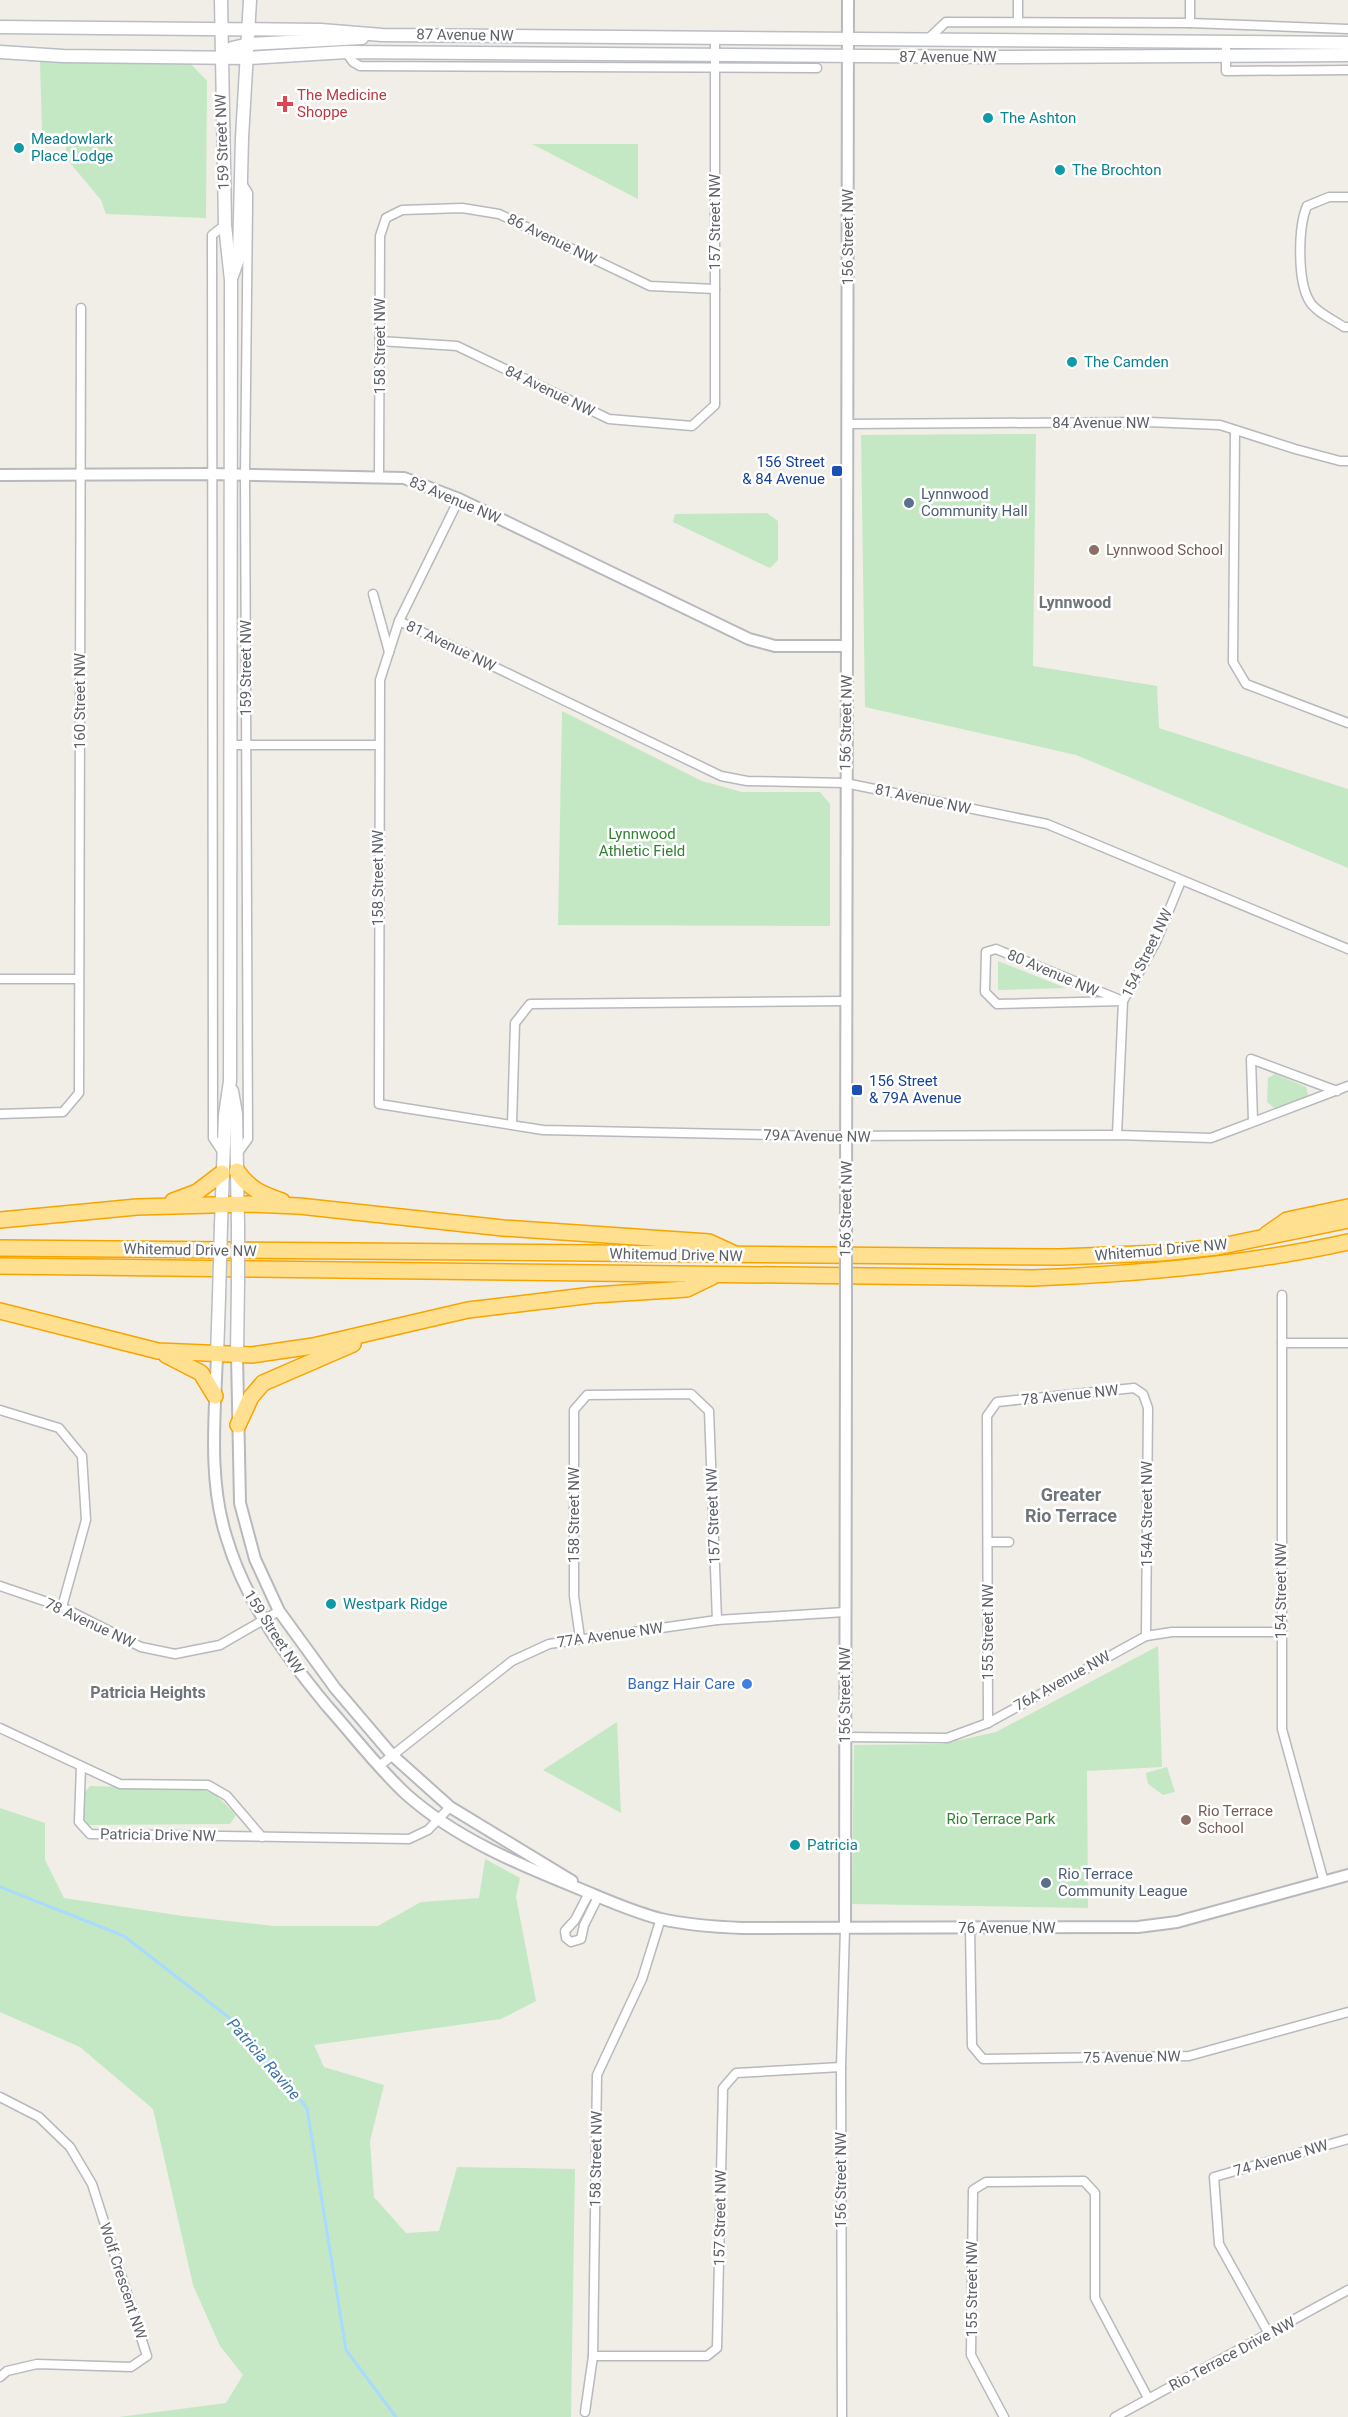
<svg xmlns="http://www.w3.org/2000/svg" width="1348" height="2417" font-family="Roboto,sans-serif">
<rect width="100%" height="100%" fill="#f1eee7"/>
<!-- green -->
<g fill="#c4e8c3">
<path d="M40 62H189L207 81 206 218 106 214 101 200 66 158V133H42Z"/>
<path d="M532 144H638V199Z"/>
<path d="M1036 434 1033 666 1157 686 1159 728 1348 789V868L1076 755 865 707 861 435Z"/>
<path d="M767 513 778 521V560L770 568 673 522 675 514Z"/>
<path d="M562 711 702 781 742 792H820L830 804V926L558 925Z"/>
<path d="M998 961 1066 988 998 990Z"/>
<path d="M1275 1074 1306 1087 1308 1094 1305 1100 1274 1108 1267 1102 1268 1078Z"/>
<path d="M1158 1646 1162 1767 1087 1771 1088 1908 852 1904 854 1745 942 1744 996 1732Z"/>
<path d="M617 1722 621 1813 543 1770Z"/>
<path d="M1167 1767 1175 1792 1163 1795 1148 1784 1146 1773Z"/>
<path d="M90 1786 201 1789 216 1795 236 1815 230 1824 88 1825 82 1818 85 1792Z"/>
<path d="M0 1808 45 1823V1860L64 1898 183 1916 274 1926H378L421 1902 479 1898 485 1859 520 1878 516 1897 536 2001 501 2019 314 2045 324 2067 384 2085 370 2141 374 2197 406 2233 439 2231 457 2167 575 2169 571 2417H119L226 2403 243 2375 220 2346 193 2285 153 2109 80 2047 0 2012Z"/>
</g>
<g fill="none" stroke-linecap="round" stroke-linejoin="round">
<!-- stream -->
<path stroke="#a9dbff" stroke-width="3" d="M0 1887 124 1936 236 2023 307 2108 346 2350 396 2417"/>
<defs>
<g id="minor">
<path d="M1018 21V0"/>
<path d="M1190 23V0"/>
<path d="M929 38 946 22 1190 23 1348 29"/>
<path d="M1226 42V71L1348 70"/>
<path d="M346 52 353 62 360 66 817 68"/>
<path d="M1348 197H1329L1307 206C1298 227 1297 282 1310 302 1316 312 1334 320 1344 327H1348"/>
<path d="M380 341 457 346 609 419 692 426 715 405V38"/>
<path d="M848 424 1149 422 1220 425 1295 449 1340 461H1348"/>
<path d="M1235 430 1233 662 1246 684 1348 723"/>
<path d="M379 475 380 236 386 218 402 210 462 208 499 214 650 286 715 289"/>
<path d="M459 499 399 621 380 680 379 1104 543 1130 820 1136 1117 1135 1211 1138 1348 1086"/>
<path d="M373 594 389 652"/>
<path d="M399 621 721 776 747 781 845 783 1047 824 1348 949"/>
<path d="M230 745H378"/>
<path d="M996 949 1123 1001 997 1004 985 992 986 952Z"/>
<path d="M0 979H79"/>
<path d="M0 1114 63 1112 79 1093 81 308"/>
<path d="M1253 1121 1251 1059 1337 1091"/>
<path d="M512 1124 515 1023 530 1004 846 1001"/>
<path d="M1117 1135 1123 1001 1156 942 1181 881"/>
<path d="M223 1153 213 1138 212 235 225 225"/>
<path d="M237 1154 248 1139 245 475 248 204V193L241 182"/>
<path d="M1282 1295V1729L1324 1882"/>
<path d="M1282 1343H1348"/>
<path d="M0 1410 59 1428 82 1456 86 1520 62 1607"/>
<path d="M988 1542H1009"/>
<path d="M0 1586 62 1607 141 1647 175 1654 220 1645 279 1611"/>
<path d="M580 1638 574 1596V1410L587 1395 691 1394 709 1411 717 1620"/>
<path d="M988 1723 987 1416 997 1402 1134 1388 1143 1394 1148 1408 1146 1636"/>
<path d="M0 1728 120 1784 208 1785 227 1796 262 1837"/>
<path d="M845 1737 947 1738 988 1723 1146 1636 1172 1632H1281"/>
<path d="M81 1766 79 1822 90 1834 409 1839 428 1830 450 1807"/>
<path d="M379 1766 512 1661 549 1644 717 1620 845 1612"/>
<path d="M589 1893 575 1920 565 1931 566 1938 571 1942 581 1939 584 1925 598 1897"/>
<path d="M970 1928 972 2046 983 2059 1189 2056 1348 2012"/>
<path d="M0 2097 39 2117 70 2147 92 2184 147 2356 131 2367 37 2364 7 2371 0 2377"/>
<path d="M1269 2334 1219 2244 1214 2177 1348 2139"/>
<path d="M593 2356H707L717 2348 723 2088 736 2073 841 2067"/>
<path d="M585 2412 593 2356 597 2075 642 1979 661 1918"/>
<path d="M842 2417 841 2067 845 1928"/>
<path d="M1004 2417 971 2355 973 2190 986 2182 1084 2181 1095 2193V2298L1148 2398"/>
<path d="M1115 2417 1348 2290"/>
</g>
<g id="tertiary">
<path d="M0 475 211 474 404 478 459 499 749 639 775 646H847"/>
<path d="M846 1213 848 0"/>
<path d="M217 1355C215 1414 208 1479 226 1536 245 1601 284 1654 327 1706 353 1735 377 1767 406 1794 455 1838 520 1865 580 1889 607 1900 633 1912 661 1919 688 1925 715 1927 742 1928L1138 1927 1177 1922 1348 1875"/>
<path d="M237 1355 240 1503 255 1559 279 1611 335 1688 392 1755 450 1807 572 1881"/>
<path d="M845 1928 846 1326"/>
</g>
<g id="secondary">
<path d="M0 27 321 30 382 35 1348 43"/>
<path d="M0 52 63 56 248 58 346 52 1001 57 1348 55"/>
<path d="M220 58 232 48 249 44 362 38"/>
<path d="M232 276 239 256 242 138 250 0"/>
<path d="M232 1091 236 1114 238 1225"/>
<path d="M221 1225 225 1115 230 1081 231 280 225 225 221 0"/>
<path d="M217 1355 219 1297"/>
<path d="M237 1355 238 1283"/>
</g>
<g id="motorway">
<path d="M237 1171C249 1189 262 1194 282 1201"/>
<path d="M173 1201 197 1192 222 1173"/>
<path d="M0 1220 137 1207 249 1204 299 1206 503 1228 709 1242 733 1253"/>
<path d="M1267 1234 1287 1220 1348 1207"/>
<path d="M0 1248 1060 1257 1161 1253 1217 1247 1348 1220"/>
<path d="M0 1266 1032 1278C1138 1274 1244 1265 1348 1242"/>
<path d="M0 1311 158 1351 252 1355 313 1346 468 1310 593 1295 687 1289 712 1277"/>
<path d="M166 1355 201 1373 215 1396"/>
<path d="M238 1425 251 1397 263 1383 353 1344"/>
</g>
</defs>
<!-- minor casing -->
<use href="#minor" stroke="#b7b9bd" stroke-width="11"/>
<!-- tertiary casing -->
<use href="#tertiary" stroke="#b7b9bd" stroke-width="14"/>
<!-- secondary casing -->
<use href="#secondary" stroke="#babdc3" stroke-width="15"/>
<!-- motorway casing -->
<use href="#motorway" stroke="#f8a400" stroke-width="18"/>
<!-- minor -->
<use href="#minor" stroke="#fff" stroke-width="8"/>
<!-- tertiary -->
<use href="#tertiary" stroke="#fff" stroke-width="10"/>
<!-- secondary -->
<use href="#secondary" stroke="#fff" stroke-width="12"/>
<!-- motorway -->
<use href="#motorway" stroke="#ffe090" stroke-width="15"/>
<defs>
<path id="tertiary-bridge" d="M846 1213V1326"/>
<g id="secondary-bridge">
<path d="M238 1225V1283"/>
<path d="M219 1297 221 1225"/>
</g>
</defs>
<!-- tertiary-bridge casing -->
<use href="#tertiary-bridge" stroke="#b7b9bd" stroke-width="14" stroke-linecap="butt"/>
<!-- secondary-bridge casing -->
<use href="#secondary-bridge" stroke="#babdc3" stroke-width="15" stroke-linecap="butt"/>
<!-- tertiary-bridge -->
<use href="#tertiary-bridge" stroke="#fff" stroke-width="10"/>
<!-- secondary-bridge -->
<use href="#secondary-bridge" stroke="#fff" stroke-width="12"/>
</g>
<!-- markers -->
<path fill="#e0444e" stroke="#fff" stroke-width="2" d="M282 95h6v6h6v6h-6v6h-6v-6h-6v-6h6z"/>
<g fill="#0f9aa8" stroke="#fff" stroke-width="2">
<circle cx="988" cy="118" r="6"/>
<circle cx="19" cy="148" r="6"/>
<circle cx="1060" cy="170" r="6"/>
<circle cx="1072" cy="362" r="6"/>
<circle cx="331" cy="1604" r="6"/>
<circle cx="795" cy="1845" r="6"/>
</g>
<g fill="#1a4fb4" stroke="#fff" stroke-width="2">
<rect x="831" y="465" width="12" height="12" rx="3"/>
<rect x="851" y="1084" width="12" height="12" rx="3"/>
</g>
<g fill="#5c6f8a" stroke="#fff" stroke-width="2">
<circle cx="909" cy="503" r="6"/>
<circle cx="1046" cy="1883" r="6"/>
</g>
<g fill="#8d6e63" stroke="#fff" stroke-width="2">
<circle cx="1094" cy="550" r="6"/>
<circle cx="1186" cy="1820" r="6"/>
</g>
<circle fill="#3f7fe0" stroke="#fff" stroke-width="2" cx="747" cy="1684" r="6"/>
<g text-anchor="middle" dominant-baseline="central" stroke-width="5" stroke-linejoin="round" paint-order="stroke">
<!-- street labels -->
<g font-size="15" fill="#5e6267" stroke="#fff">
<text transform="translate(465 35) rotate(1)">87 Avenue NW</text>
<text x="948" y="57">87 Avenue NW</text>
<text transform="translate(222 142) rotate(-92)">159 Street NW</text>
<text transform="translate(715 222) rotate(-90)">157 Street NW</text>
<text transform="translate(848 237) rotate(-90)">156 Street NW</text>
<text transform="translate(552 239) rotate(26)">86 Avenue NW</text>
<text transform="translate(380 346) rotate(-90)">158 Street NW</text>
<text transform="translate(550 391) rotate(26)">84 Avenue NW</text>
<text x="1101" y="423">84 Avenue NW</text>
<text transform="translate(455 500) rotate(23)">83 Avenue NW</text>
<text transform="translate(451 646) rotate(26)">81 Avenue NW</text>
<text transform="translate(246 668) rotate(-90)">159 Street NW</text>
<text transform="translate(80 701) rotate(-90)">160 Street NW</text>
<text transform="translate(846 723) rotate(-89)">156 Street NW</text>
<text transform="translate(923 799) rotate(12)">81 Avenue NW</text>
<text transform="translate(378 878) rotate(-90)">158 Street NW</text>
<text transform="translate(1147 953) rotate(-64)">154 Street NW</text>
<text transform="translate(1053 973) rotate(23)">80 Avenue NW</text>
<text transform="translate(817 1136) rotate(1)">79A Avenue NW</text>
<text transform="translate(846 1209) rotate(-89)">156 Street NW</text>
<text transform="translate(190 1250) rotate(1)">Whitemud Drive NW</text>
<text transform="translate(1161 1250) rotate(-5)">Whitemud Drive NW</text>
<text transform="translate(676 1255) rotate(1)">Whitemud Drive NW</text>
<text transform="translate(1070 1395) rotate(-6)">78 Avenue NW</text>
<text transform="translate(1147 1514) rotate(-90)">154A Street NW</text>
<text transform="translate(574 1515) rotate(-90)">158 Street NW</text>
<text transform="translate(713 1516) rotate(-92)">157 Street NW</text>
<text transform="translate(1281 1591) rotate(-90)">154 Street NW</text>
<text transform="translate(90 1623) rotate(25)">78 Avenue NW</text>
<text transform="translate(274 1632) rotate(57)">159 Street NW</text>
<text transform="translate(988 1632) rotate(-90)">155 Street NW</text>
<text transform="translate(610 1635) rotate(-8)">77A Avenue NW</text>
<text transform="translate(1062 1681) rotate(-29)">76A Avenue NW</text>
<text transform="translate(845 1695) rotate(-90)">156 Street NW</text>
<text transform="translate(158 1835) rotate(1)">Patricia Drive NW</text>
<text x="1007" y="1928">76 Avenue NW</text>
<text transform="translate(1132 2057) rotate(-1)">75 Avenue NW</text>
<text transform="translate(1281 2158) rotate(-16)">74 Avenue NW</text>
<text transform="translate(596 2159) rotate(-89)">158 Street NW</text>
<text transform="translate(841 2180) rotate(-90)">156 Street NW</text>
<text transform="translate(720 2218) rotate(-89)">157 Street NW</text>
<text transform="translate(123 2281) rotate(72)">Wolf Crescent NW</text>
<text transform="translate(972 2289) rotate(-90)">155 Street NW</text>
<text transform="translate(1232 2354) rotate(-28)">Rio Terrace Drive NW</text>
</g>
<!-- health labels -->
<g font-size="15" fill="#be3a42" stroke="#fff" text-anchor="start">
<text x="297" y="95">The Medicine<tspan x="297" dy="17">Shoppe</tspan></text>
</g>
<!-- culture labels -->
<g font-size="15" fill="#0d838f" stroke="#fff" text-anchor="start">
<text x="1000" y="118">The Ashton</text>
<text x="31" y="139">Meadowlark<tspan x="31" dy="17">Place Lodge</tspan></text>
<text x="1072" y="170">The Brochton</text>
<text x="1084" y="362">The Camden</text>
<text x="343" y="1604">Westpark Ridge</text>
<text x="807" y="1845">Patricia</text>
</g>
<!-- transit labels -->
<g font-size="15" fill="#164399" stroke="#fff" text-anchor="end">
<text x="825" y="462">156 Street<tspan x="825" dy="17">&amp; 84 Avenue</tspan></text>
<text x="869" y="1081" text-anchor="start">156 Street<tspan x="869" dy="17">&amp; 79A Avenue</tspan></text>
</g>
<!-- service labels -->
<g font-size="15" fill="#4e5e75" stroke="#fff" text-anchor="start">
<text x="921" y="494">Lynnwood<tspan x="921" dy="17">Community Hall</tspan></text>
<text x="1058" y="1874">Rio Terrace<tspan x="1058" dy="17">Community League</tspan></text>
</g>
<!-- education labels -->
<g font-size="15" fill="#785e54" stroke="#fff" text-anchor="start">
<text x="1106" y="550">Lynnwood School</text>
<text x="1198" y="1811">Rio Terrace<tspan x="1198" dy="17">School</tspan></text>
</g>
<!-- park labels -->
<g font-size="15" fill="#328234" stroke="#fff">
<text x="642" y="834">Lynnwood<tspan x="642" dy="17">Athletic Field</tspan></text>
<text x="1001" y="1819">Rio Terrace Park</text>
</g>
<!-- shop labels -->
<g font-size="15" fill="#366cbe" stroke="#fff" text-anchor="end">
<text x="735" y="1684">Bangz Hair Care</text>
</g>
<!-- neighbourhood labels -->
<g font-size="16" font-weight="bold" fill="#6f7579" stroke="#fff">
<text x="1075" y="602">Lynnwood</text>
<text x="148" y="1692">Patricia Heights</text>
</g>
<!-- water labels -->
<g font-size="16" font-style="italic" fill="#3f76ac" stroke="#fff">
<text transform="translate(264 2059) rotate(49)">Patricia Ravine</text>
</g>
<!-- quarter labels -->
<g font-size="18" font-weight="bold" fill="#6f7579" stroke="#fff">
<text x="1071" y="1494">Greater<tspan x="1071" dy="21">Rio Terrace</tspan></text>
</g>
</g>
</svg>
